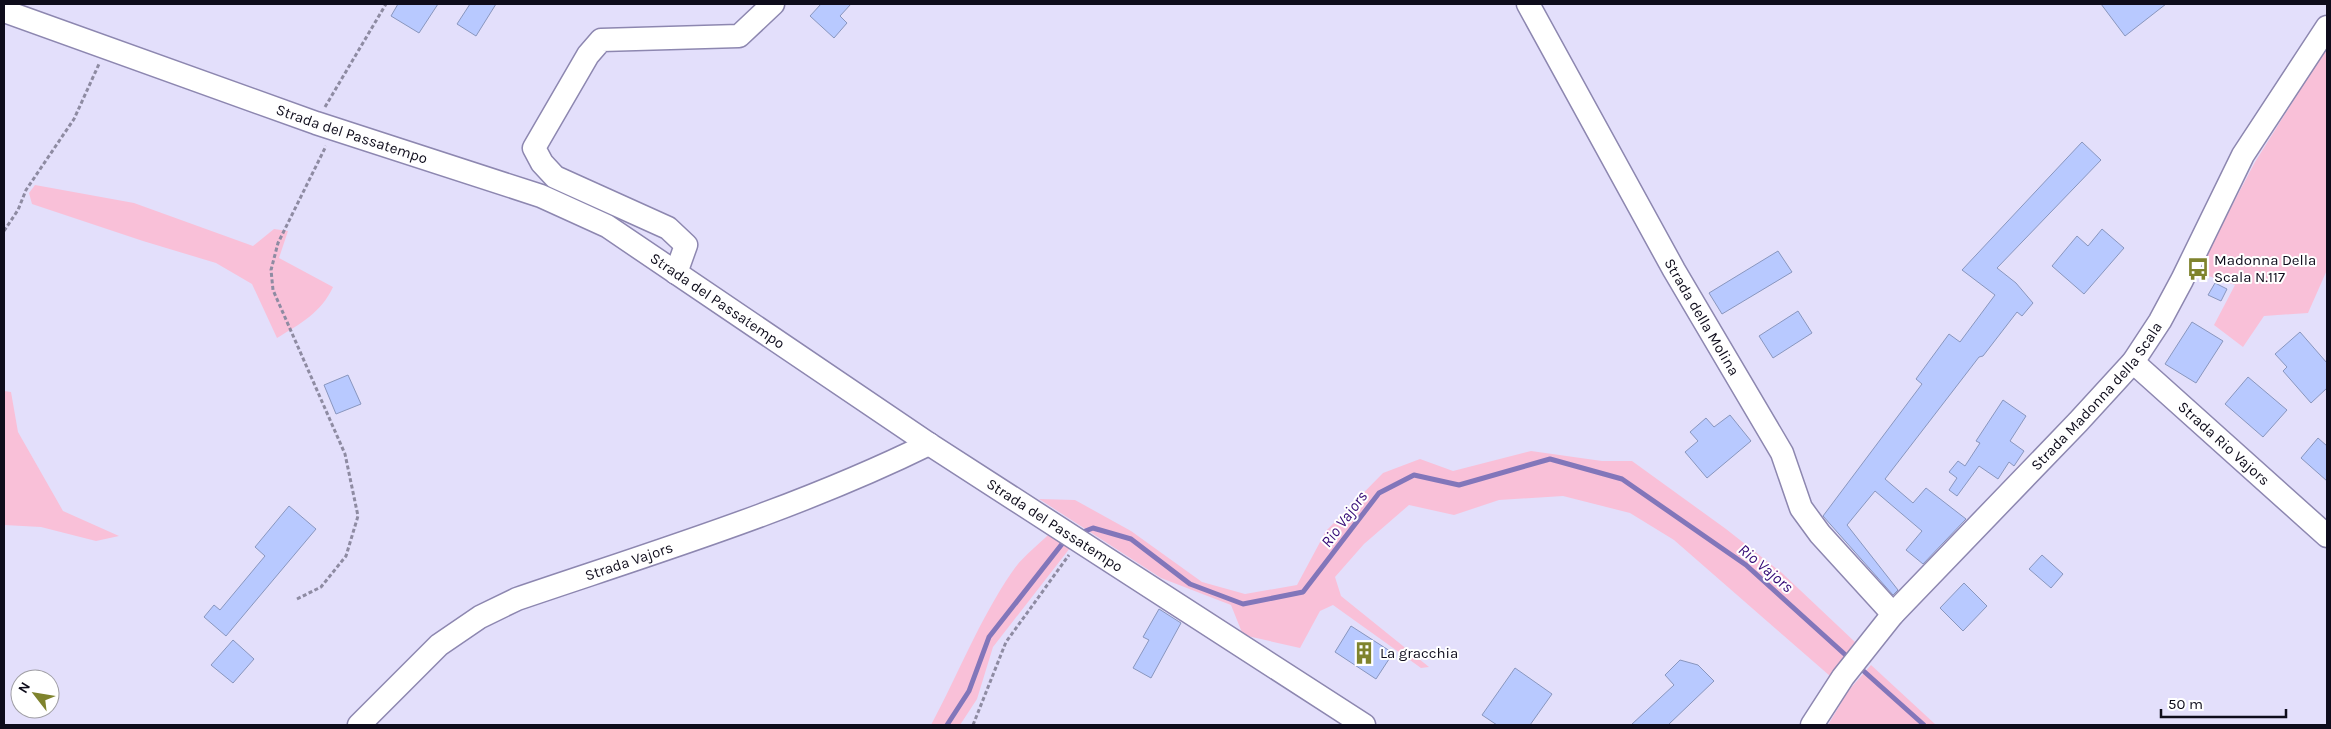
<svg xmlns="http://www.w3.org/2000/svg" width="2331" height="729" font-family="Karla,sans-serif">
<rect width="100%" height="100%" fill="#e3dffb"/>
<!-- green -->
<g fill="#f9c0d8">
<path d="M2327 47V270L2308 313 2264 316 2243 347 2214 325 2235 285 2197 272 2255 162Z"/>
<path d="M35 185 134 203 253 246 274 229 288 231 279 258 333 287C321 313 300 324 277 338L252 284 216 263 143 241 32 204 29 193Z"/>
<path d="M4 391 11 392 18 432 63 511 119 536 96 541 41 527 4 525Z"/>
<path d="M1531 451 1602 461H1632L1726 529 1782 573 1855 642 1830 676 1674 540 1630 513 1563 496 1499 500 1454 515 1409 505 1364 544 1335 577 1341 596 1429 667 1421 668 1333 605 1320 611 1300 648 1243 635 1231 605 1161 578 1039 499 1075 500 1131 531 1202 582 1245 594 1297 585 1326 531 1383 473 1420 459 1453 471Z"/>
<path d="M1049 534 1070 548 993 647 977 699 960 725H931C958 675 979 620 1012 572 1021 558 1037 546 1049 534Z"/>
<path d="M1871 665 1936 725H1828L1848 691Z"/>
</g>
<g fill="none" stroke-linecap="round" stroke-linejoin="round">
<!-- stream -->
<g stroke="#8276ba" stroke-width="5">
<path d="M1078 534 1093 528 1131 539 1190 584 1243 604 1303 592 1379 493 1414 475 1459 485 1550 459 1622 479 1746 565 1850 659"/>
<path d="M1858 666 1924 725"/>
<path d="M947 725 969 691 989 637 1062 544 1067 541"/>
</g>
</g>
<!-- building -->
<g fill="#b8c9ff" stroke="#8996be">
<path d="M398 4H438L419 33 391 16Z"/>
<path d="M470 4H496L476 36 457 24Z"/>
<path d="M821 4H851L840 16 847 23 834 38 810 16Z"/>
<path d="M2101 4H2166L2125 36Z"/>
<path d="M2082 142 2101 160 1997 268 2016 283 2033 303 2022 316 2017 312 1983 356 1979 357 1885 479 1913 503 1926 488 1966 519 1923 564 1906 550 1922 531 1875 491 1847 525 1898 590 1893 595 1823 516 1922 384 1916 379 1949 334 1960 342 1995 295 1962 270Z"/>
<path d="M2102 229 2124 248 2084 294 2052 266 2077 236 2088 246Z"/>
<path d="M1778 251 1792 272 1722 314 1709 293Z"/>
<path d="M2215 283 2227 289 2221 301 2208 295Z"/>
<path d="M1798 311 1812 333 1773 358 1759 336Z"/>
<path d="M2192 322 2223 341 2196 383 2165 364Z"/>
<path d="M2300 332 2327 363V388L2311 403 2283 371 2287 367 2275 354Z"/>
<path d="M348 375 361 404 336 414 324 385Z"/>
<path d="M2248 377 2287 410 2263 437 2225 404Z"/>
<path d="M2003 400 2026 416 2010 441 2024 451 2014 466 2009 462 1998 479 1979 466 1957 496 1949 490 1957 478 1949 472 1958 461 1965 466 1980 443 1976 441Z"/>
<path d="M1730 415 1751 441 1707 478 1685 452 1698 441 1690 432 1706 418 1714 427Z"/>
<path d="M2318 438 2327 446V481L2301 458Z"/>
<path d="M289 506 316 529 226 636 204 617 214 605 220 610 265 556 255 547Z"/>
<path d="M2042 555 2063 574 2051 588 2029 569Z"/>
<path d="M1964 583 1987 606 1963 631 1940 608Z"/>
<path d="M1159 609 1181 623 1151 678 1133 668 1149 640 1143 637Z"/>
<path d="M1351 626 1393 653 1376 679 1335 652Z"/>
<path d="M233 640 254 659 233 683 211 665Z"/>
<path d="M1680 660 1698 665 1714 681 1668 725H1631L1674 685 1665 675Z"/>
<path d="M1515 668 1552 694 1530 725H1497L1482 715Z"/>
</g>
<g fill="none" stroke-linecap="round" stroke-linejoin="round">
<defs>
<g id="minor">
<path id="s1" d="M1528 4 1674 270 1782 453 1801 508 1820 534 1893 614"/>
<path id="s2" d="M4 11 316 123 541 196 607 226 929 444 1364 725"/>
<path d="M676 273 686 245 668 228 555 177 542 163 534 148 588 55 601 40 739 36 773 4"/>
<path id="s3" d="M2133 362 2327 536"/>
<path id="s4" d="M359 725 439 645 480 617 517 599C655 552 797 509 929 444"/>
<path id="s5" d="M1812 725 1843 677 1893 614 2078 422 2133 362 2160 321 2182 280 2243 155 2327 27"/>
</g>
</defs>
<!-- minor casing -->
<use href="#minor" stroke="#8d87b0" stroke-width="25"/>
<!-- path -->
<g stroke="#8e8ba2" stroke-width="3" stroke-dasharray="4 2.5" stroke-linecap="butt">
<path d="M325 107 386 4"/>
<path d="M4 231 18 210 26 190 74 119 99 64"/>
<path d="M297 599 321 587 346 556 358 516 345 454 273 290 271 270 278 243 326 146"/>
<path d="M973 725 1006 642 1069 555"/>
</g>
<!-- minor -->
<use href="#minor" stroke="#fff" stroke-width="22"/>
</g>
<!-- icons -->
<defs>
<symbol id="bus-bare" viewBox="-9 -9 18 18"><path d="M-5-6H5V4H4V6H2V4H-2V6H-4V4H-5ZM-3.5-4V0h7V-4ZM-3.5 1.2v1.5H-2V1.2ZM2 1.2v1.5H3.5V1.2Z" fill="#7f832d" stroke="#fff" stroke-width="2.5" paint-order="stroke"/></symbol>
<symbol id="building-bare" viewBox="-9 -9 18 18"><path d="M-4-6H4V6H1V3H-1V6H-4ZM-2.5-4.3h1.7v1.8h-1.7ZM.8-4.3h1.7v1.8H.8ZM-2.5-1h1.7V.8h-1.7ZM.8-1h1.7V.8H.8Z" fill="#7f832d" stroke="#fff" stroke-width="2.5" paint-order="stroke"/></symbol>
</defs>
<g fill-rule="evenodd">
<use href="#bus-bare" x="2182" y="253" width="32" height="32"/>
<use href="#building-bare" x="1348" y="637" width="32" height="32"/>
</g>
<g text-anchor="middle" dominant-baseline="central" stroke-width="4" stroke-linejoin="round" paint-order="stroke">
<!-- street labels -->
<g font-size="15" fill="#0e0c1b" stroke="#fff">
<text stroke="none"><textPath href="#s2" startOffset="369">Strada del Passatempo</textPath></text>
<text stroke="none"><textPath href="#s2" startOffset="774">Strada del Passatempo</textPath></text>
<text stroke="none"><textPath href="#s1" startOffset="358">Strada della Molina</textPath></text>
<text stroke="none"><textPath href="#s5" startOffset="436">Strada Madonna della Scala</textPath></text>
<text stroke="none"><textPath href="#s3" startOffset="122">Strada Rio Vajors</textPath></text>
<text stroke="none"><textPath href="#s2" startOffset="1179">Strada del Passatempo</textPath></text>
<text stroke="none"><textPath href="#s4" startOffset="322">Strada Vajors</textPath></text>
</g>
<!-- poi labels -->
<g font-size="15" fill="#0e0c1b" stroke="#fff" text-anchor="start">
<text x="2214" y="260">Madonna Della<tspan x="2214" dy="17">Scala N.117</tspan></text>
<text x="1380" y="653">La gracchia</text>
</g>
<!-- water labels -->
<g font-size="16" font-style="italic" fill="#350a76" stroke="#fff">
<text transform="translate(1344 519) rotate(-53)">Rio Vajors</text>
<text transform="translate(1766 568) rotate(40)">Rio Vajors</text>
</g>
</g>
<!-- border -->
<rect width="2331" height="729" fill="none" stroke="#0e0c1b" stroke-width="10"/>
<!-- north arrow -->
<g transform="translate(35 694) rotate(301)"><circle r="24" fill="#ffffff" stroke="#9f9ea4"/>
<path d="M0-4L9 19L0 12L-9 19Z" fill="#7f832d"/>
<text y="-8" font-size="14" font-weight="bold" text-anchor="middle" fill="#0e0c1b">N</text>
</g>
<!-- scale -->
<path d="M2161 709v8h125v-8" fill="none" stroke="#0e0c1b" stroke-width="2.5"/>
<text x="2168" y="709" font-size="15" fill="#0e0c1b" stroke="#ffffff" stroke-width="4" paint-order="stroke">50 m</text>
</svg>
